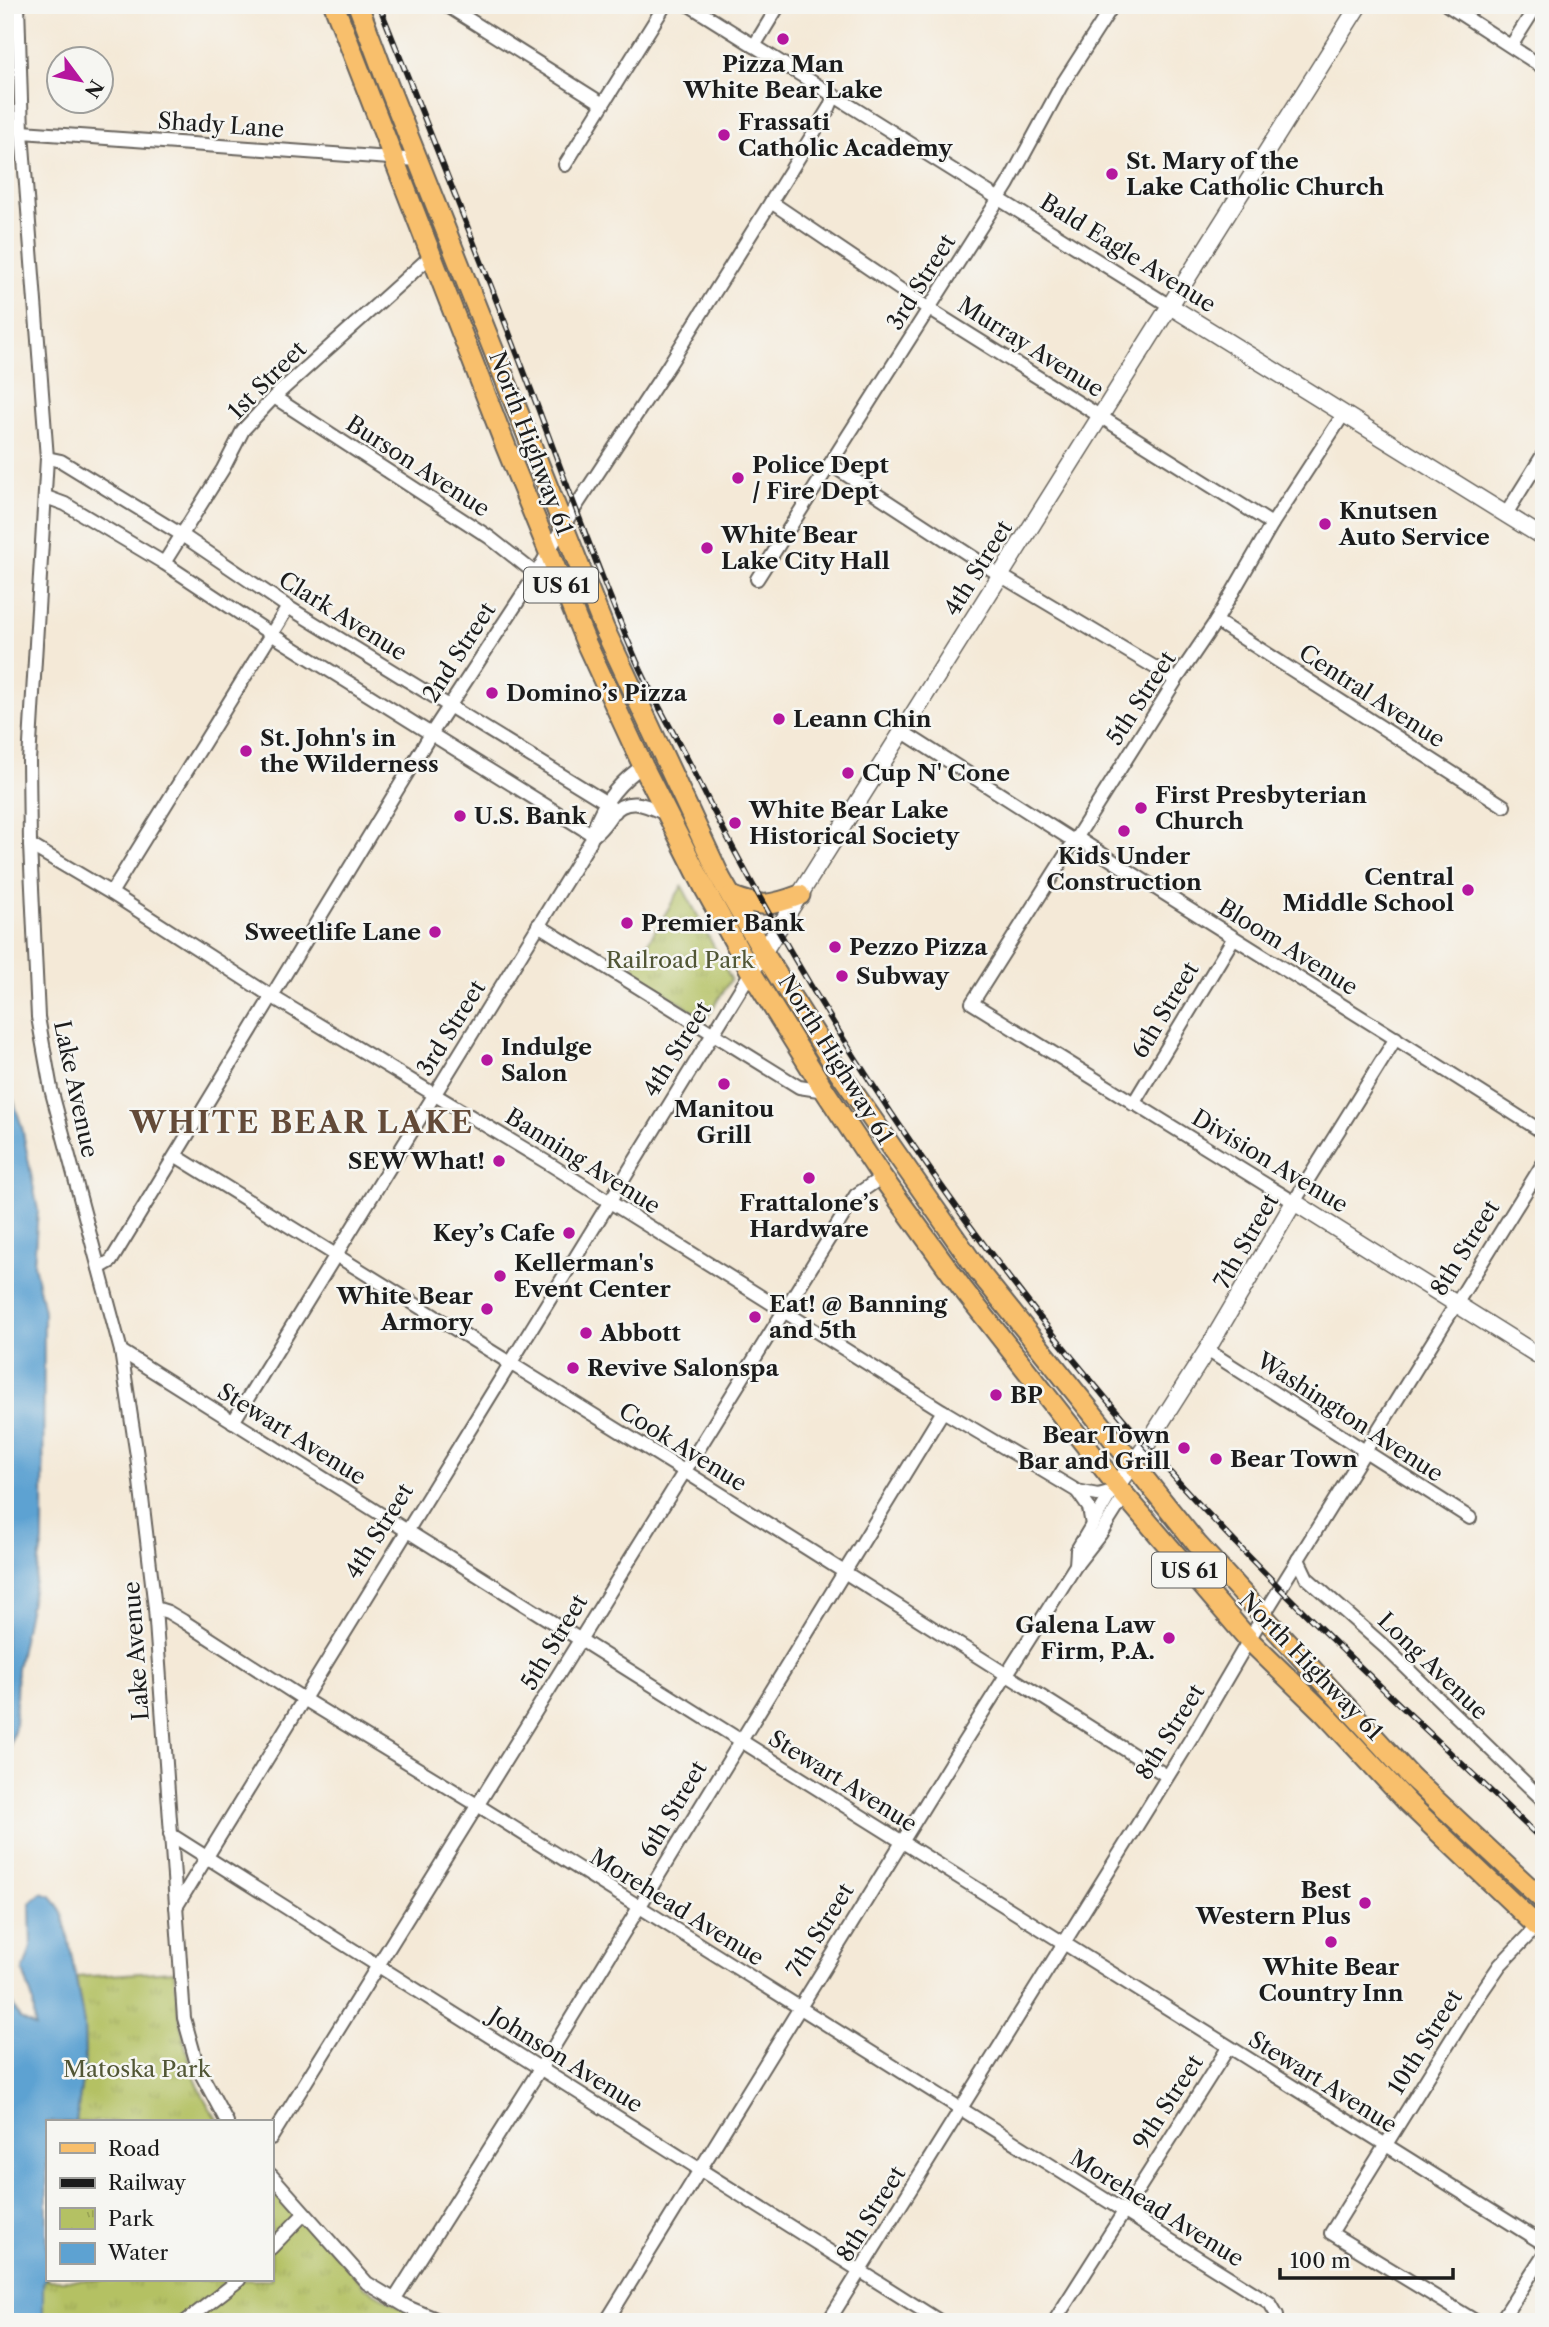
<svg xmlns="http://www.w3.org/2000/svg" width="1549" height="2327" font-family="'Libre Caslon Text',serif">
<defs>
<pattern id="park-tufts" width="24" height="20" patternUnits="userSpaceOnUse" patternTransform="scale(1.75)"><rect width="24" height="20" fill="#b4c163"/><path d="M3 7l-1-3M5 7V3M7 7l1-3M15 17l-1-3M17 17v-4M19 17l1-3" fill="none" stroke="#9aa555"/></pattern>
</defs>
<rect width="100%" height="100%" fill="#f6f6f2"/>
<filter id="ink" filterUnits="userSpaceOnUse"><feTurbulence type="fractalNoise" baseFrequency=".0143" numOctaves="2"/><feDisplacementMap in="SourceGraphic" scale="14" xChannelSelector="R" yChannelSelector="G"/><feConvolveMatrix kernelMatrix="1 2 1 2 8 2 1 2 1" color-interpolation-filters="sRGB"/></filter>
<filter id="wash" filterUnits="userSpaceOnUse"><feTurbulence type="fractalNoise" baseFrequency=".00686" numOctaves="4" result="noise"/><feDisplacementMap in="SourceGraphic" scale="28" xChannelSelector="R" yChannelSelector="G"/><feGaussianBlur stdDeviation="1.57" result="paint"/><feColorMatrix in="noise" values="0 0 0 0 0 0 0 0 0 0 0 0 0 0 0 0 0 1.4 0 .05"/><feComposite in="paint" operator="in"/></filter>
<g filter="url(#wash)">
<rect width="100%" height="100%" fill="#f4e9d7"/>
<!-- park -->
<g fill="url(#park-tufts)" stroke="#686e40" stroke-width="2">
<path d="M682 886 731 979 706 1019 631 971Z"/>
<path d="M174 1971C179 2024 187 2078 219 2122H76L85 2061 84 2024 76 1977Z"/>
<path d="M271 2184 365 2287 411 2313 408 2322H43V2284L47 2272V2280H271Z"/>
</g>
<!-- water -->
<g fill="#5da2d2" stroke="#3c5f77" stroke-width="2">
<path d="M5 354 10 442 5 480Z"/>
<path d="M5 1074 22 1127 38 1210 34 1264 44 1311 43 1542 17 1669 15 1728 5 1761Z"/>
<path d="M41 1893 51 1896 62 1913 68 1936 84 2024 85 2061 76 2122H47V2272L43 2284V2322H5V1990L20 2019 35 2027 33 2001 23 1971 31 1948 30 1903Z"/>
</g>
</g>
<g filter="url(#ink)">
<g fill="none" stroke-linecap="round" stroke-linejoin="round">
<defs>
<g id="minor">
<path d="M18 5 22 132 47 458 29 761 30 845 38 1017 51 1089 121 1351 137 1456 155 1608 184 2018 198 2068 227 2122"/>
<path d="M446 5 603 104"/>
<path d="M689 5 1170 306"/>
<path d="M1447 5 1544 68"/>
<path d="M754 46 779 5"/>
<path d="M1511 46 1537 5"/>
<path d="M22 132 418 160"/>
<path d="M565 165 665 5"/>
<path d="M771 202 929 309 1272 524"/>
<path d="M274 397 489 537 536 574"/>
<path d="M1343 415 1272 524 1216 621 1176 680 972 1003 1294 1202 1396 1038"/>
<path d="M47 458 61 461 182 535 288 607 607 803 615 812"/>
<path d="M830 464 1000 575 1176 680"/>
<path d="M46 497 65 504 164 563 271 634 593 835"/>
<path d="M1506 514 1544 453"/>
<path d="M164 563 223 469 243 430 274 397 432 255"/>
<path d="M757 579 1008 184 1061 86 1113 5"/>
<path d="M1216 621 1504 806"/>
<path d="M903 732 1069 838 1082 841C1235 940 1391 1034 1544 1133"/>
<path d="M594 835C602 829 606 822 612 814 629 794 649 807 668 815"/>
<path d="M30 845 111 893 271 996 548 1163 943 1411 1077 1491 1098 1495 1113 1491"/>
<path d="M111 893 288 607"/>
<path d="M538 925 799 1087 825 1091"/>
<path d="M1133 1104 1233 939"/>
<path d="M176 1156 697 1479 1167 1776"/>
<path d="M99 1268 111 1261 431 734 536 574 563 526 669 365 791 170 829 108 834 96"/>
<path d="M1207 1350 1470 1518"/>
<path d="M121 1351C595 1650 1069 1946 1544 2244"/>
<path d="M233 1422 590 842C593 836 593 832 595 826 602 802 623 779 643 766"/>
<path d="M1077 1491 1089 1508 1092 1525"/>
<path d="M1298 1559 1307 1578 1386 1648 1544 1801"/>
<path d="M1076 1565 1077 1550 1114 1488"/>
<path d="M155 1608 168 1612 183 1621 302 1698 479 1806 1270 2303 1277 2315 1276 2322"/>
<path d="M170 1834 941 2322"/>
<path d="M176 1907 751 972"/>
<path d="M271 2138 856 1195 882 1177"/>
<path d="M271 2175 367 2283 407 2307 443 2322"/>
<path d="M271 2248 304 2214"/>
<path d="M394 2300 540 2069 943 1411"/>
<path d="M185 2322 239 2280"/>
<path d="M606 2322 957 1753 1076 1565 1101 1533 1125 1495"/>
<path d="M828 2322 1194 1734 1263 1616 1544 1162"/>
<path d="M1054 2322 1228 2048"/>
<path d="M1477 2322 1331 2233 1472 2006 1500 1965 1544 1919"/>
<path d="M1500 2322 1544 2254"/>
</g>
<g id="tertiary">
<path d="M1170 306 1544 538"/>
<path d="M751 972 1359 5"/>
<path d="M1117 1485 1146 1446 1207 1350 1294 1202 1544 1359"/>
</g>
<g id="primary">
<path d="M334 5 506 447 587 645 643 766 706 891 751 972 825 1091 882 1177 962 1288 1122 1492 1249 1640 1324 1713 1408 1803 1544 1933"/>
<path d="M358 5 388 85 604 628 721 879 763 952 833 1063 979 1272 1197 1544 1411 1777 1544 1901"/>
<path d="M731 896C760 908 771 906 800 895"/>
</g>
</defs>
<!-- minor casing -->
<use href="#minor" stroke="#68645d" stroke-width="16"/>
<!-- tertiary casing -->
<use href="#tertiary" stroke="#68645d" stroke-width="19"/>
<!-- primary casing -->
<use href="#primary" stroke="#68645d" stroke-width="23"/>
<!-- minor -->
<use href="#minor" stroke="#fff" stroke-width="12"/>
<!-- tertiary -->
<use href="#tertiary" stroke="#fff" stroke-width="16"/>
<!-- primary -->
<use href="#primary" stroke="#f8bf6c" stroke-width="19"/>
<defs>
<path id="rail" d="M379 5C430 132 481 259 530 387 564 476 596 567 634 655 651 696 675 734 695 774 815 1016 966 1239 1144 1443 1267 1585 1409 1712 1544 1842"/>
</defs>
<!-- rail casing -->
<use href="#rail" stroke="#1c1c1c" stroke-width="6"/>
<!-- rail -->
<use href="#rail" stroke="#f6f6f2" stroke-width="3.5" stroke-dasharray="10" stroke-linecap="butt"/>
</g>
</g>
<!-- markers -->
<g fill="#b5179e" stroke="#f6f6f2" stroke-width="2.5">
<circle cx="783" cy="39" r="7"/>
<circle cx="724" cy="135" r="7"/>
<circle cx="1112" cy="174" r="7"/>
<circle cx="738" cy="478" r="7"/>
<circle cx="1325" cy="524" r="7"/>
<circle cx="707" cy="548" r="7"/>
<circle cx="492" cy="693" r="7"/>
<circle cx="779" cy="719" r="7"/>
<circle cx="246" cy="751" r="7"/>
<circle cx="848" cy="773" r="7"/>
<circle cx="1141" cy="808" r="7"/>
<circle cx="460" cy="816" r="7"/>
<circle cx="735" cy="823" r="7"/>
<circle cx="1124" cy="831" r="7"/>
<circle cx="1468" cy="890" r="7"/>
<circle cx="627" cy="923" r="7"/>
<circle cx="435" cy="932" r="7"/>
<circle cx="835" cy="947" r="7"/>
<circle cx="842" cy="976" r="7"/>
<circle cx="487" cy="1060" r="7"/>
<circle cx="724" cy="1084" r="7"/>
<circle cx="499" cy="1161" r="7"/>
<circle cx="809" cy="1178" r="7"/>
<circle cx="569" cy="1233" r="7"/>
<circle cx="500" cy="1276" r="7"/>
<circle cx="487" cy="1309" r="7"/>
<circle cx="755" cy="1317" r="7"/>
<circle cx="586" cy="1333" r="7"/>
<circle cx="573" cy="1368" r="7"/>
<circle cx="996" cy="1395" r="7"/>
<circle cx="1184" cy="1448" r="7"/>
<circle cx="1216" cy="1459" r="7"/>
<circle cx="1169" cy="1638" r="7"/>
<circle cx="1365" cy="1903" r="7"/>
<circle cx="1331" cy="1942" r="7"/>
</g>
<g text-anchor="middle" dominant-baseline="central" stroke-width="5" stroke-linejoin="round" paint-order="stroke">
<!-- shield labels -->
<g fill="#f6f6f2" stroke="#5d5d5c" stroke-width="2">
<rect x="524" y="567.5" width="74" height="35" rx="5"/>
<rect x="1152" y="1552.5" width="74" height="35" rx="5"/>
</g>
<g font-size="21" font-weight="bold" fill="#1c1c1c">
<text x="561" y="585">US 61</text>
<text x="1189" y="1570">US 61</text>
</g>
<!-- poi labels -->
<g font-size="23" font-weight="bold" fill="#1c1c1c" stroke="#f6f6f2" text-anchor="start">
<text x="783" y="64" text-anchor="middle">Pizza Man<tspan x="783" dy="26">White Bear Lake</tspan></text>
<text x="738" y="122">Frassati<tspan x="738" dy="26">Catholic Academy</tspan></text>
<text x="1126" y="161">St. Mary of the<tspan x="1126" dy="26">Lake Catholic Church</tspan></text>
<text x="752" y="465">Police Dept<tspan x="752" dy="26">/ Fire Dept</tspan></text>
<text x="1339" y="511">Knutsen<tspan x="1339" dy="26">Auto Service</tspan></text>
<text x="721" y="535">White Bear<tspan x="721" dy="26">Lake City Hall</tspan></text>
<text x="506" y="693">Domino’s Pizza</text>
<text x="793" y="719">Leann Chin</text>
<text x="260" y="738">St. John's in<tspan x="260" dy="26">the Wilderness</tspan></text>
<text x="862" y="773">Cup N' Cone</text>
<text x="1155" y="795">First Presbyterian<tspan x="1155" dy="26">Church</tspan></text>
<text x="749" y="810">White Bear Lake<tspan x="749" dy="26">Historical Society</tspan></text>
<text x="474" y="816">U.S. Bank</text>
<text x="1124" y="856" text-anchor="middle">Kids Under<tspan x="1124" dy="26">Construction</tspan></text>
<text x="1454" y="877" text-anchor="end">Central<tspan x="1454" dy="26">Middle School</tspan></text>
<text x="641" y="923">Premier Bank</text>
<text x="421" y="932" text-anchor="end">Sweetlife Lane</text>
<text x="849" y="947">Pezzo Pizza</text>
<text x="856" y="976">Subway</text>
<text x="501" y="1047">Indulge<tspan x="501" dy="26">Salon</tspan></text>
<text x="724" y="1109" text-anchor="middle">Manitou<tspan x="724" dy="26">Grill</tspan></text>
<text x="485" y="1161" text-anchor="end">SEW What!</text>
<text x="809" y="1203" text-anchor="middle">Frattalone’s<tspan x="809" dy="26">Hardware</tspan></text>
<text x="555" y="1233" text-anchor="end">Key’s Cafe</text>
<text x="514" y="1263">Kellerman's<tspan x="514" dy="26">Event Center</tspan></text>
<text x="473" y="1296" text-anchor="end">White Bear<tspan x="473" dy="26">Armory</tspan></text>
<text x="769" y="1304">Eat! @ Banning<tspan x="769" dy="26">and 5th</tspan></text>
<text x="600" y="1333">Abbott</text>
<text x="587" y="1368">Revive Salonspa</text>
<text x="1010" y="1395">BP</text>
<text x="1170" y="1435" text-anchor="end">Bear Town<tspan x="1170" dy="26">Bar and Grill</tspan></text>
<text x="1230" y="1459">Bear Town</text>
<text x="1155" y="1625" text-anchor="end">Galena Law<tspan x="1155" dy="26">Firm, P.A.</tspan></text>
<text x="1351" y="1890" text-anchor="end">Best<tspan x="1351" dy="26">Western Plus</tspan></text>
<text x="1331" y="1967" text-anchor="middle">White Bear<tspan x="1331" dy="26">Country Inn</tspan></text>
</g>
<!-- street labels -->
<g font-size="23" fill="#1c1c1c" stroke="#f6f6f2">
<text transform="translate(221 125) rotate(4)">Shady Lane</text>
<text transform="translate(1128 253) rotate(32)">Bald Eagle Avenue</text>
<text transform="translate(921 282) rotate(-58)">3rd Street</text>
<text transform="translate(1031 347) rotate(32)">Murray Avenue</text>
<text transform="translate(267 380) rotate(-45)">1st Street</text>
<text transform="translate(531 443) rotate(69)">North Highway 61</text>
<text transform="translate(418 466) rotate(33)">Burson Avenue</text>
<text transform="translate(978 568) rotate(-58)">4th Street</text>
<text transform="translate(343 616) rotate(32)">Clark Avenue</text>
<text transform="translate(459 652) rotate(-57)">2nd Street</text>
<text transform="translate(1372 696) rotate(33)">Central Avenue</text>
<text transform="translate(1141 698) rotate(-57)">5th Street</text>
<text transform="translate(1288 947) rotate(32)">Bloom Avenue</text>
<text transform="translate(1165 1010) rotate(-59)">6th Street</text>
<text transform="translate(451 1028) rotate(-58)">3rd Street</text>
<text transform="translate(677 1049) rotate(-58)">4th Street</text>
<text transform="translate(836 1059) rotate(58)">North Highway 61</text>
<text transform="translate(76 1089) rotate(78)">Lake Avenue</text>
<text transform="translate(583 1161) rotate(32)">Banning Avenue</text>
<text transform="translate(1270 1161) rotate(31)">Division Avenue</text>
<text transform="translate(1246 1241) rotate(-60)">7th Street</text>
<text transform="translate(1465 1248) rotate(-58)">8th Street</text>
<text transform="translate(1350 1417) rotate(33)">Washington Avenue</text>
<text transform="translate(292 1434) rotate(32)">Stewart Avenue</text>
<text transform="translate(683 1447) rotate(32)">Cook Avenue</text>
<text transform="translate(379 1531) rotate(-58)">4th Street</text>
<text transform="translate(554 1642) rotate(-59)">5th Street</text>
<text transform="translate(136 1651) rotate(-94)">Lake Avenue</text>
<text transform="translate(1311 1666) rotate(46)">North Highway 61</text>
<text transform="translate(1433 1666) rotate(44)">Long Avenue</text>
<text transform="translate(1170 1732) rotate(-58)">8th Street</text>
<text transform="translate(843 1781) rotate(32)">Stewart Avenue</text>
<text transform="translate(673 1809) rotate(-59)">6th Street</text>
<text transform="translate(677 1907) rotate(32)">Morehead Avenue</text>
<text transform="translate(820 1930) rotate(-58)">7th Street</text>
<text transform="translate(1425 2042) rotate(-58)">10th Street</text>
<text transform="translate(566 2060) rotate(32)">Johnson Avenue</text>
<text transform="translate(1323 2082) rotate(32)">Stewart Avenue</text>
<text transform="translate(1168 2102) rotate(-57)">9th Street</text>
<text transform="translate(1157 2208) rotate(32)">Morehead Avenue</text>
<text transform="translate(871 2214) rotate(-58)">8th Street</text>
</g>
<!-- park labels -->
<g font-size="23" fill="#515635" stroke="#f6f6f2">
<text x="680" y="960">Railroad Park</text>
<text x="137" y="2069">Matoska Park</text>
</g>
<!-- district labels -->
<g font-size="30" font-weight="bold" letter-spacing="2" fill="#634a38" stroke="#f6f6f2">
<text x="302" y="1122">WHITE BEAR LAKE</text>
</g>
</g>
<!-- margin -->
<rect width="1549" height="2327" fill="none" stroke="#f6f6f2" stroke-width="28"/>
<!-- legend -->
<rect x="46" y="2120" width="228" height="161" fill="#f6f6f2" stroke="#9f9f9c" stroke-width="2"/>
<rect x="60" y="2143" width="35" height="10" fill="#f8bf6c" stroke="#9f9f9c" stroke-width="2"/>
<text x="108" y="2156" font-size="21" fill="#1c1c1c">Road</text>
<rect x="60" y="2178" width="35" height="10" fill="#1c1c1c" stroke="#9f9f9c" stroke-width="2"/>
<text x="108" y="2190" font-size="21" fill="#1c1c1c">Railway</text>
<rect x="60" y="2208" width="35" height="21" fill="url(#park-tufts)" stroke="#9f9f9c" stroke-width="2"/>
<text x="108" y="2226" font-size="21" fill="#1c1c1c">Park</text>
<rect x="60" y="2243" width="35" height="21" fill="#5da2d2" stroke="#9f9f9c" stroke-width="2"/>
<text x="108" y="2260" font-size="21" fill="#1c1c1c">Water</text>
<!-- north arrow -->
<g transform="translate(80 80) rotate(122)"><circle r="33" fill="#f6f6f2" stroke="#9f9f9c" stroke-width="2"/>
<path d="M0-5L12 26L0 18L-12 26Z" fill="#b5179e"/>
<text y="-10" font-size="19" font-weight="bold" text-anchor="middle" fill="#1c1c1c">N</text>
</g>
<!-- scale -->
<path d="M1280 2268v10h173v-10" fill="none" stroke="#1c1c1c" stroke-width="3.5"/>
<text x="1290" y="2268" font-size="21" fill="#1c1c1c" stroke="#f6f6f2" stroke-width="5" paint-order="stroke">100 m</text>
</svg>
